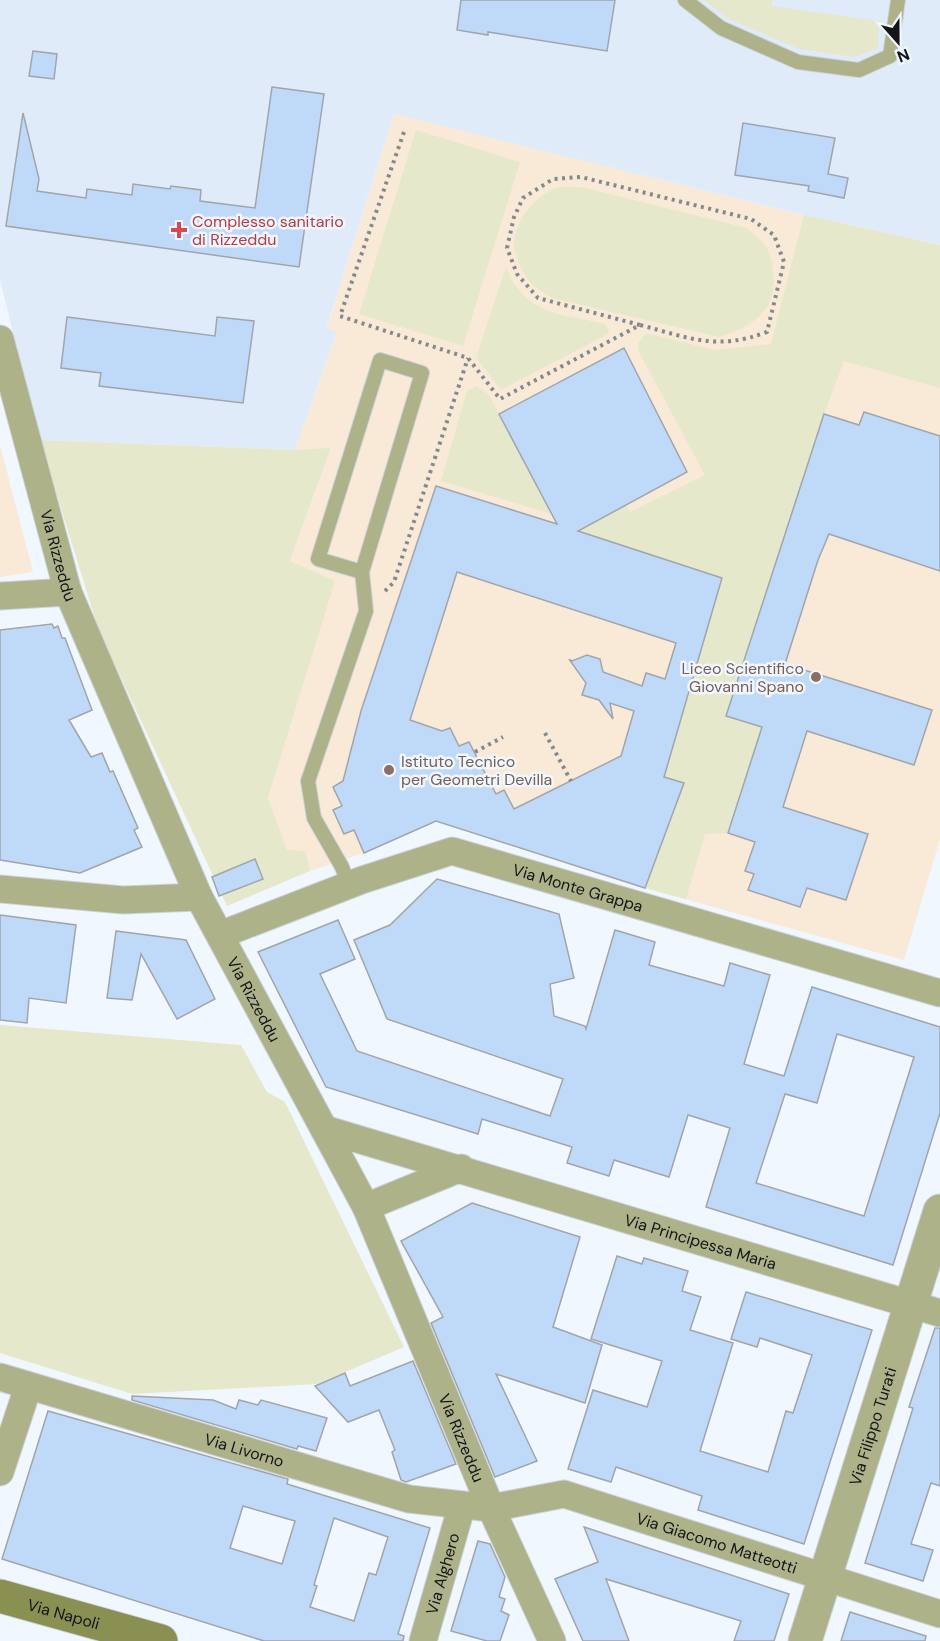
<svg xmlns="http://www.w3.org/2000/svg" width="940" height="1641" font-family="'DM Sans',sans-serif">
<rect width="100%" height="100%" fill="#f0f7fe"/>
<!-- built -->
<path fill="#dfebf8" d="M0 0H940V245L804 215 394 114 327 326 337 331 295 450 40 440 0 280Z"/>
<!-- education -->
<g fill="#f9ead7">
<path d="M394 114 804 215 940 245V839L904 960 645 888 436 821 364 853 310 871 306 851H287L268 798 334 582 290 561 331 449 295 450 337 332 327 327Z"/>
<path d="M0 445 33 572 0 577Z"/>
</g>
<!-- green -->
<g fill="#e5e8ca">
<path d="M704 0H772V6L879 21 878 48 855 57 799 49 727 18Z"/>
<path d="M416 130 520 162 463 346 359 314Z"/>
<path d="M581 187 747 228C752 233 759 238 764 244 769 249 772 262 773 270 779 310 754 326 719 337L552 298C545 293 534 288 529 281 523 272 515 257 514 246 513 223 536 194 557 188 564 186 574 187 581 187Z"/>
<path d="M804 215 940 245V388L844 361 824 414 727 715 762 727 728 833 705 834 686 899 645 888 683 783 664 777 722 578 573 529 608 500 626 505 630 512 705 475 639 352 638 344 646 333 715 350 771 344Z"/>
<path d="M506 267C525 316 560 313 605 324L609 329 608 334 501 390 476 358Z"/>
<path d="M477 386 489 395 532 476 562 517 441 481 467 391Z"/>
<path d="M40 440 295 450 331 448 290 561 335 581 268 798 287 850 306 851 310 871 227 906 98 628Z"/>
<path d="M0 1025 241 1045 267 1092 285 1102 404 1347 317 1384 132 1394 0 1353Z"/>
</g>
<!-- building -->
<g fill="#bfdaf9" stroke="#a0a5ac" stroke-width="1.5" fill-rule="evenodd">
<path d="M461 0H615L607 51 488 32V35L457 30Z"/>
<path d="M33 51 57 54 54 79 29 76Z"/>
<path d="M272 87 324 94 299 267 6 226 23 113 39 179 37 191 86 198 87 189 132 195 133 184 170 189 171 186 201 190 200 201 255 208Z"/>
<path d="M743 123 835 138 828 174 848 178 844 198 808 191 809 186 735 175Z"/>
<path d="M67 317 215 336 217 317 254 321 243 403 99 386 101 373 61 368Z"/>
<path d="M624 348 687 472 578 531 722 578 664 777 684 783 645 888 436 821 364 853 354 830 344 834 333 810 342 806 333 787 343 781 361 711 436 486 557 524 499 414ZM457 572 676 643 665 679 646 673 642 686 603 672 600 659 587 655 572 661 569 659 586 683 582 695 599 700 613 719 610 703 634 711 621 756 514 809 504 790 496 794 469 742 459 746 450 728 442 731 410 720Z"/>
<path d="M864 412 940 436V571L829 534 818 560 785 664 932 710 914 765 807 731 783 807 868 834 846 900 807 888 800 907 748 890 754 874 745 871 755 842 728 833 762 727 726 716 824 414 859 425Z"/>
<path d="M52 624 54 628 58 626 62 638H65L92 710 69 720 91 757 102 753 110 772 113 771 138 828 134 830 142 847 80 873 0 860V630Z"/>
<path d="M255 859 263 879 219 896 212 877Z"/>
<path d="M437 879 559 914 574 978 550 984 554 1016 585 1026 586 1029 615 930 655 942 649 965 724 986 730 963 770 975 744 1064 784 1076 812 987 940 1027V1113L893 1265 706 1207 730 1128 688 1115 669 1177 614 1160 609 1176 567 1163 572 1147 482 1119 478 1134 326 1087 258 952 338 920 355 959 320 974 357 1051 550 1116 563 1079 387 1019 354 940 390 925ZM837 1034 914 1057 864 1216 756 1183 785 1094 817 1103Z"/>
<path d="M0 915 76 925 66 1003 29 998 27 1023 0 1020Z"/>
<path d="M116 931 186 940 215 999 177 1019 141 954 132 1000 107 998Z"/>
<path d="M472 1203 580 1237 553 1327 602 1345 585 1403 496 1374 537 1461 495 1477 431 1323 443 1317 401 1241Z"/>
<path d="M617 1256 642 1264 644 1258 688 1271 682 1291 701 1297 690 1330 733 1343 700 1451 768 1472 786 1411 793 1413 812 1355 760 1338 757 1347 731 1339 746 1292 872 1330 804 1544 698 1510 702 1496 616 1467 611 1482 568 1469 593 1390 647 1407 662 1361 591 1339Z"/>
<path d="M935 1328H940V1486L931 1483 911 1544 933 1550 923 1581 865 1563 913 1408 909 1407Z"/>
<path d="M413 1361 456 1464 406 1482 401 1480 392 1452 395 1450 379 1410 348 1422 315 1386 345 1373 350 1386Z"/>
<path d="M132 1396 213 1400 236 1409 239 1400 258 1405 261 1400 327 1418 316 1451 298 1446 297 1449 132 1400Z"/>
<path d="M48 1411 288 1479 287 1484 430 1528 398 1634 404 1636 403 1641H264L2 1559ZM243 1506 295 1521 282 1564 230 1548ZM334 1518 388 1537 376 1575 369 1573 354 1621 310 1607 317 1586 314 1585Z"/>
<path d="M584 1527 789 1594 774 1641H734L741 1621 606 1579 629 1641H583L555 1579 598 1562Z"/>
<path d="M478 1541 490 1544 505 1577 499 1597 505 1599 501 1611 509 1615 500 1641H487L451 1631Z"/>
<path d="M850 1612 926 1636 925 1641H841Z"/>
</g>
<g fill="none" stroke-linecap="round" stroke-linejoin="round">
<defs>
<g id="service">
<path d="M685 0 721 28 798 62 859 70 890 56 898 0"/>
<path d="M380 360 422 373 362 572 318 559Z"/>
<path d="M349 886 342 867 314 818 308 781 366 611 362 572"/>
</g>
<g id="minor">
<path id="s1" d="M0 339 68 592 199 897 366 1207 491 1508 552 1641"/>
<path d="M0 596 68 592"/>
<path d="M0 889 123 900 199 897"/>
<path id="s2" d="M220 935 362 880 452 851 940 993"/>
<path id="s3" d="M324 1129 940 1313"/>
<path d="M366 1207 461 1168"/>
<path id="s4" d="M0 1377 409 1499 491 1508 564 1494 940 1614"/>
<path d="M0 1472 28 1387"/>
<path id="s5" d="M423 1641 462 1505"/>
</g>
<g id="tertiary">
<path id="s6" d="M805 1641 940 1211"/>
</g>
<g id="secondary">
<path id="s7" d="M0 1596 161 1641"/>
</g>
</defs>
<!-- service casing -->
<use href="#service" stroke="#cdd3d9" stroke-width="16"/>
<!-- minor casing -->
<use href="#minor" stroke="#cdd3d9" stroke-width="29"/>
<!-- tertiary casing -->
<use href="#tertiary" stroke="#cdd3d9" stroke-width="35"/>
<!-- secondary casing -->
<use href="#secondary" stroke="#cdd3d9" stroke-width="35"/>
<!-- path -->
<g stroke="#84898e" stroke-width="4" stroke-dasharray="3 4.5" stroke-linecap="butt">
<path d="M404 132 340 316 468 358 500 399 640 325C690 338 716 351 767 332L784 262 774 235 751 219 581 177 553 179 523 198 514 217 507 248 517 274 538 298 640 325"/>
<path d="M385 591 394 582 468 358"/>
<path d="M545 733 571 781"/>
<path d="M475 752 503 737"/>
</g>
<!-- service -->
<use href="#service" stroke="#adb289" stroke-width="14"/>
<!-- minor -->
<use href="#minor" stroke="#adb289" stroke-width="27"/>
<!-- tertiary -->
<use href="#tertiary" stroke="#adb289" stroke-width="33"/>
<!-- secondary -->
<use href="#secondary" stroke="#8a9052" stroke-width="33"/>
</g>
<!-- markers -->
<path fill="#e0444e" stroke="#f0f7fe" stroke-width="2" d="M176 221h6v6h6v6h-6v6h-6v-6h-6v-6h6z"/>
<g fill="#8d6e63" stroke="#f0f7fe" stroke-width="2">
<circle cx="816" cy="677" r="6"/>
<circle cx="389" cy="770" r="6"/>
</g>
<g text-anchor="middle" dominant-baseline="central" stroke-width="5" stroke-linejoin="round" paint-order="stroke">
<!-- health labels -->
<g font-size="16" fill="#be3a42" stroke="#f0f7fe" text-anchor="start">
<text x="192" y="221">Complesso sanitario<tspan x="192" dy="18">di Rizzeddu</tspan></text>
</g>
<!-- street labels -->
<g font-size="16" fill="#131518" stroke="#f0f7fe">
<text stroke="none"><textPath href="#s1" startOffset="224">Via Rizzeddu</textPath></text>
<text stroke="none"><textPath href="#s2" startOffset="378">Via Monte Grappa</textPath></text>
<text stroke="none"><textPath href="#s1" startOffset="710">Via Rizzeddu</textPath></text>
<text stroke="none"><textPath href="#s3" startOffset="393">Via Principessa Maria</textPath></text>
<text stroke="none"><textPath href="#s6" startOffset="225">Via Filippo Turati</textPath></text>
<text stroke="none"><textPath href="#s1" startOffset="1196">Via Rizzeddu</textPath></text>
<text stroke="none"><textPath href="#s4" startOffset="255">Via Livorno</textPath></text>
<text stroke="none"><textPath href="#s4" startOffset="744">Via Giacomo Matteotti</textPath></text>
<text stroke="none"><textPath href="#s5" startOffset="70">Via Alghero</textPath></text>
<text stroke="none"><textPath href="#s7" startOffset="66">Via Napoli</textPath></text>
</g>
<!-- education labels -->
<g font-size="16" fill="#785e54" stroke="#f0f7fe" text-anchor="end">
<text x="804" y="668">Liceo Scientifico<tspan x="804" dy="18">Giovanni Spano</tspan></text>
<text x="401" y="761" text-anchor="start">Istituto Tecnico<tspan x="401" dy="18">per Geometri Devilla</tspan></text>
</g>
</g>
<!-- north arrow -->
<g transform="translate(898 42) rotate(159)" stroke="#f0f7fe" stroke-width="4.5" paint-order="stroke">
<path d="M0-4.5L10 22L0 15L-10 22Z" fill="#131518"/>
<text y="-9" font-size="16" font-weight="bold" text-anchor="middle" fill="#131518">N</text>
</g>
</svg>
